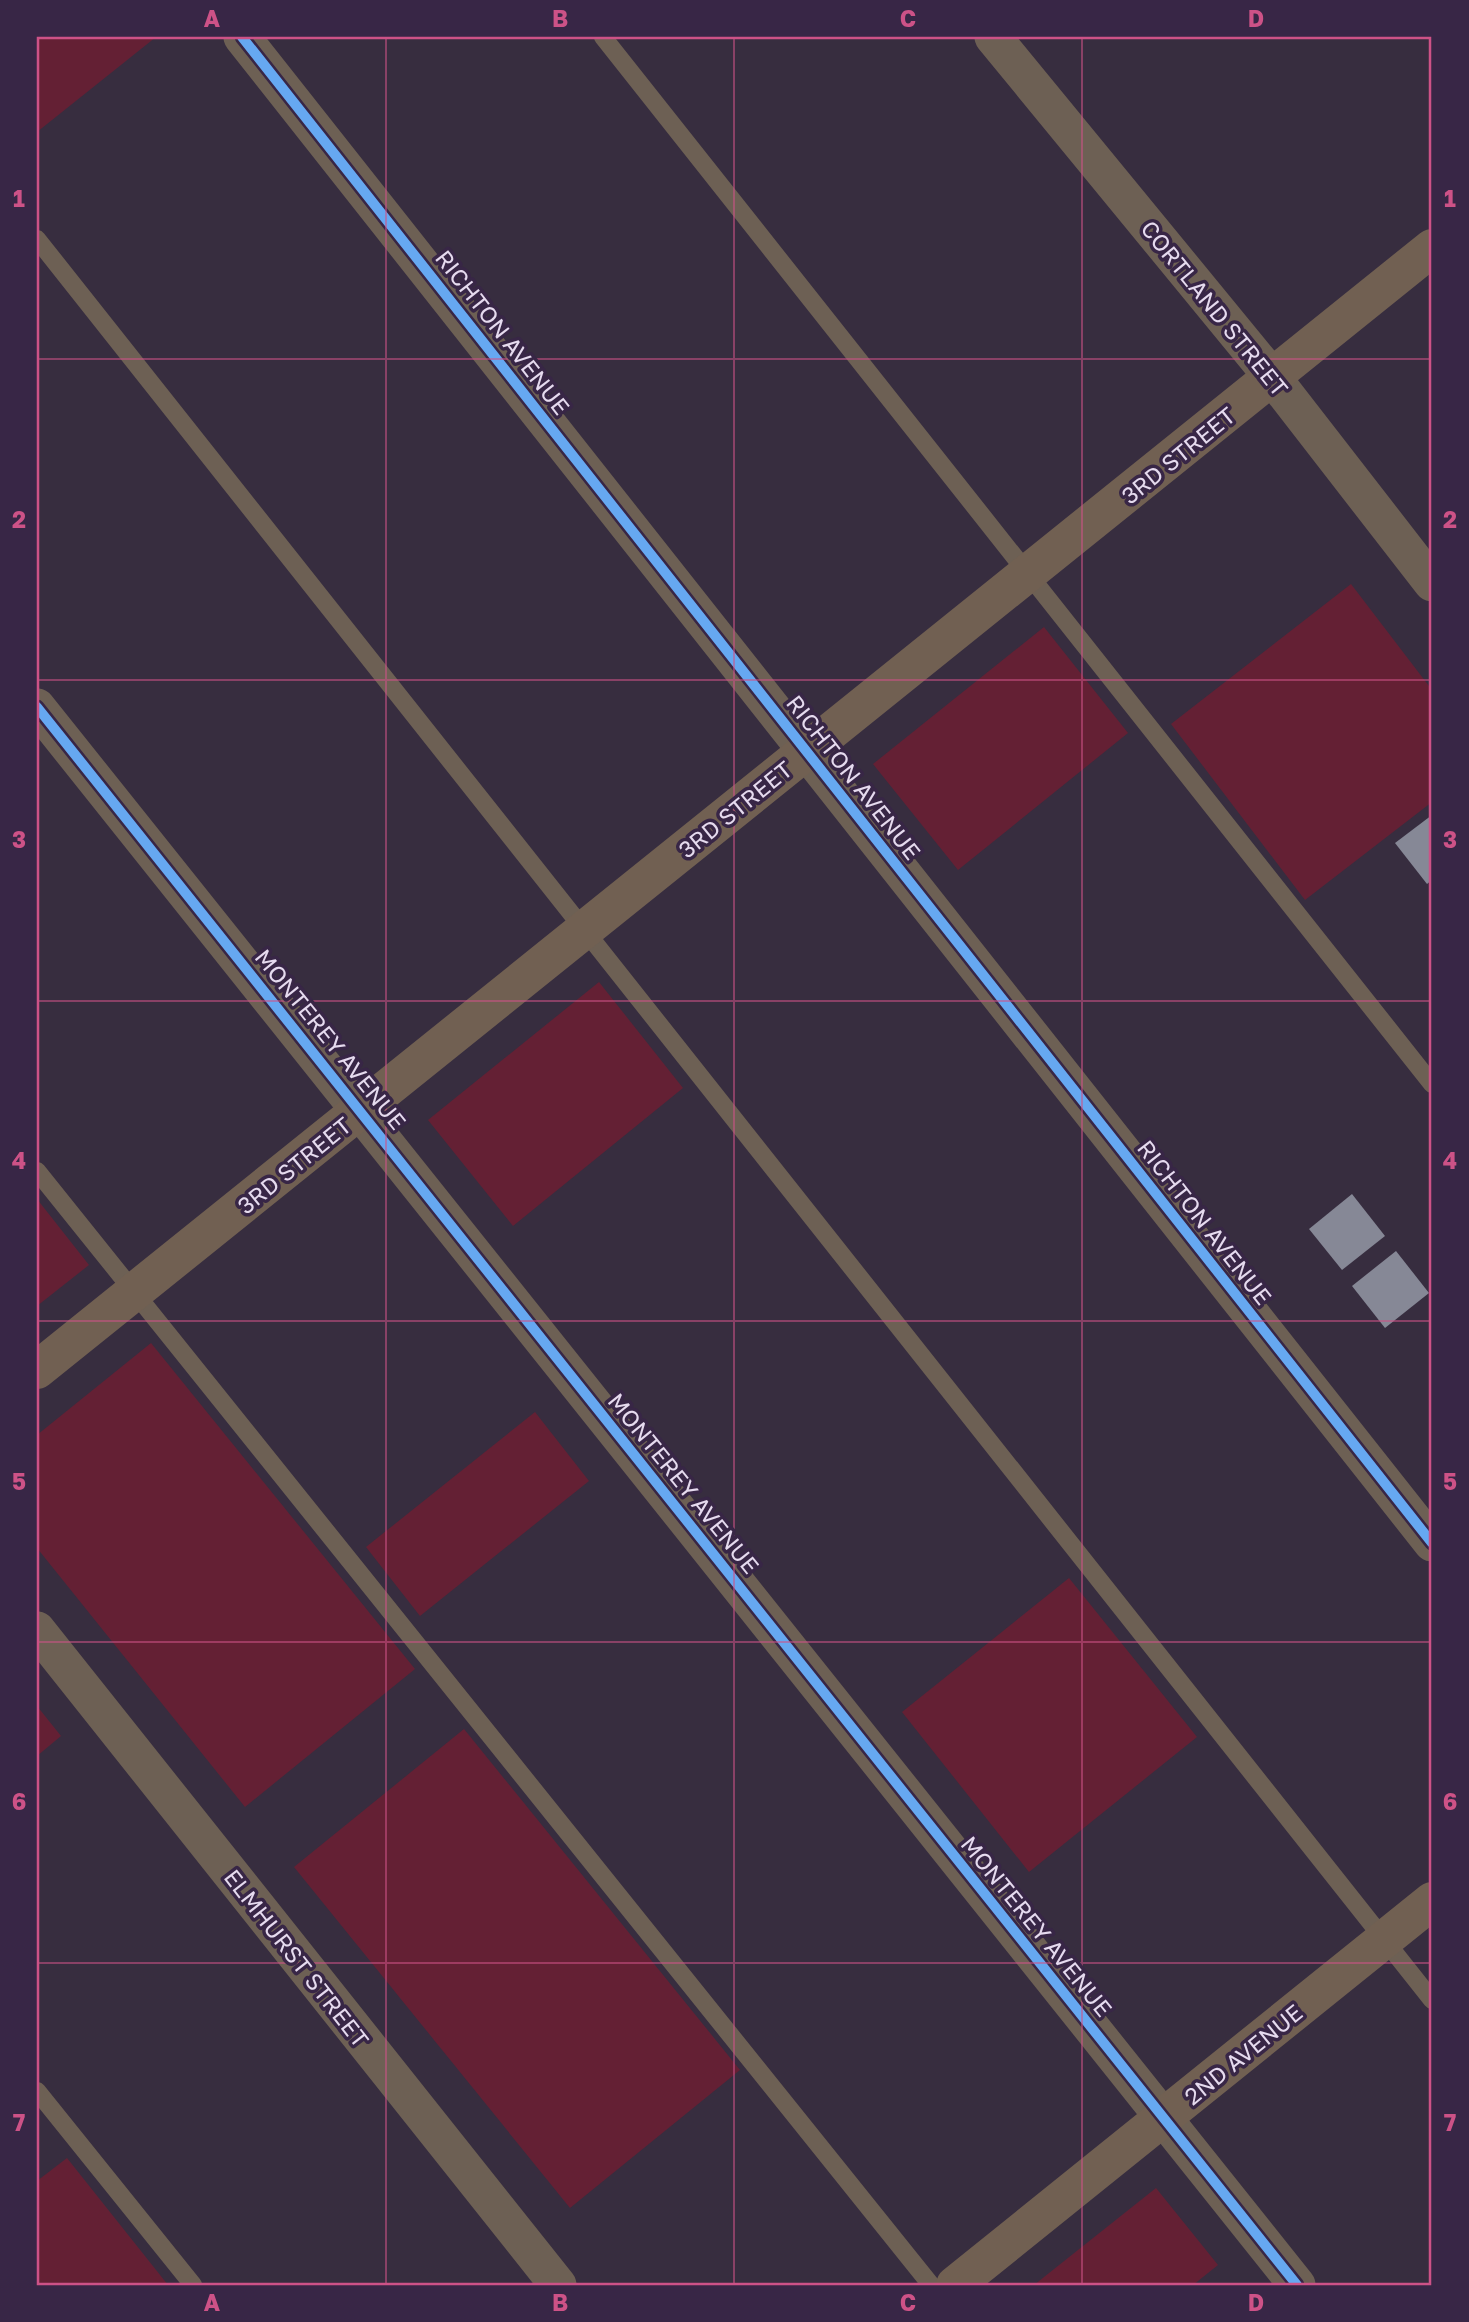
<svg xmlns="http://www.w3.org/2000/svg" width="1469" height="2322" font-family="'Golos Text',sans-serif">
<rect width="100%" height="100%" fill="#372d3f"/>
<!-- green -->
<g fill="#642034">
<path d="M37 37H156L37 132Z"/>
<path d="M1351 584 1432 690V802L1305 900 1171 724Z"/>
<path d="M1044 627 1128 733 958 870 873 764Z"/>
<path d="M599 982 683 1088 513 1226 428 1120Z"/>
<path d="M37 1199 89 1265 37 1306Z"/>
<path d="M151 1343 415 1669 245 1807 37 1548V1435Z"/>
<path d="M535 1412 589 1481 420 1616 366 1547Z"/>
<path d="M1069 1578 1197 1737 1029 1872 902 1712Z"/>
<path d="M37 1706 61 1736 37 1756Z"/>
<path d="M464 1729 740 2070 570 2208 294 1867Z"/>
<path d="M67 2158 168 2285H37V2181Z"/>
<path d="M1156 2188 1218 2265 1193 2285H1034Z"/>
</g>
<!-- building -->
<g fill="#868896">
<path d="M1432 815V880L1427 884 1395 843Z"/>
<path d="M1352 1194 1385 1236 1342 1270 1309 1229Z"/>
<path d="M1396 1251 1429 1293 1385 1328 1352 1286Z"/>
</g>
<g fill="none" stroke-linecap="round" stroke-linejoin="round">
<!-- lane -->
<g stroke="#6d6054" stroke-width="18">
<path d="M603 37 1432 1084"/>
<path d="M37 239 1432 2000"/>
<path d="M37 1171 931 2285"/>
<path d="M37 2091 193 2285"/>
</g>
<!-- street -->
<g stroke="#6d6054" stroke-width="37">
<path d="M242 37 1432 1543"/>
<path d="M993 37 1273 378 1432 583"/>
<path d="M37 707 1297 2285"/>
<path d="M37 1630 558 2285"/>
</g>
<!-- secondary -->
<g stroke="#716052" stroke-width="38">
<path d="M37 1370 1432 248"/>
<path d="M955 2285 1432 1901"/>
</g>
<defs>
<g id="cycleway">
<path d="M242 37 1432 1543"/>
<path d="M37 707 1297 2285"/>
</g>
</defs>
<!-- cycleway casing -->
<use href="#cycleway" stroke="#382646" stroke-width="15"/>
<!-- cycleway -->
<use href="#cycleway" stroke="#66a8f1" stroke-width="10"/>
</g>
<!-- grid -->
<path fill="none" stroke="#cd5287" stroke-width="2" stroke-opacity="0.55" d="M386 37V2285M734 37V2285M1082 37V2285M37 359H1432M37 680H1432M37 1001H1432M37 1321H1432M37 1642H1432M37 1963H1432"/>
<g text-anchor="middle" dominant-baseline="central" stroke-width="7" stroke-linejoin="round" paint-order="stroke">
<!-- street labels -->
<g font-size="23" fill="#e6dbef" stroke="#382646">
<text transform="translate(1215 308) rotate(51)">CORTLAND STREET</text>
<text transform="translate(503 332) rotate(52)">RICHTON AVENUE</text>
<text transform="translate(1178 455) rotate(-39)">3RD STREET</text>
<text transform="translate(854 777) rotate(52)">RICHTON AVENUE</text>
<text transform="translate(735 809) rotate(-39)">3RD STREET</text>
<text transform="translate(331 1039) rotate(51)">MONTEREY AVENUE</text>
<text transform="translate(294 1165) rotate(-39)">3RD STREET</text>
<text transform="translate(1205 1222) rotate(52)">RICHTON AVENUE</text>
<text transform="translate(684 1483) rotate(51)">MONTEREY AVENUE</text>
<text transform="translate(1037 1926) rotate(51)">MONTEREY AVENUE</text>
<text transform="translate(297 1958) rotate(52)">ELMHURST STREET</text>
<text transform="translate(1243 2054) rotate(-39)">2ND AVENUE</text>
</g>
</g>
<!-- border -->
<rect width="1469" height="2322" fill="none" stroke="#382646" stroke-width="77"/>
<rect x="38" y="38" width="1392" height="2246" fill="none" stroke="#cd5287" stroke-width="2.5"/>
<g font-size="23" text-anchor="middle" font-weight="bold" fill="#cd5287">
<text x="212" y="27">A</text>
<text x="560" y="27">B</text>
<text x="908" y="27">C</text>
<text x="1256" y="27">D</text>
<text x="19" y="207">1</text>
<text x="1450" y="207">1</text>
<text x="19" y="528">2</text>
<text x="1450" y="528">2</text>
<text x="19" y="848">3</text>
<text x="1450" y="848">3</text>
<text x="19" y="1169">4</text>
<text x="1450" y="1169">4</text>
<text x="19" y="1490">5</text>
<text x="1450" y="1490">5</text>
<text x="19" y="1810">6</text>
<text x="1450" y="1810">6</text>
<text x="19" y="2131">7</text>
<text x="1450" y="2131">7</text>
<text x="212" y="2311">A</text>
<text x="560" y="2311">B</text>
<text x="908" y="2311">C</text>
<text x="1256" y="2311">D</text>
</g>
</svg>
